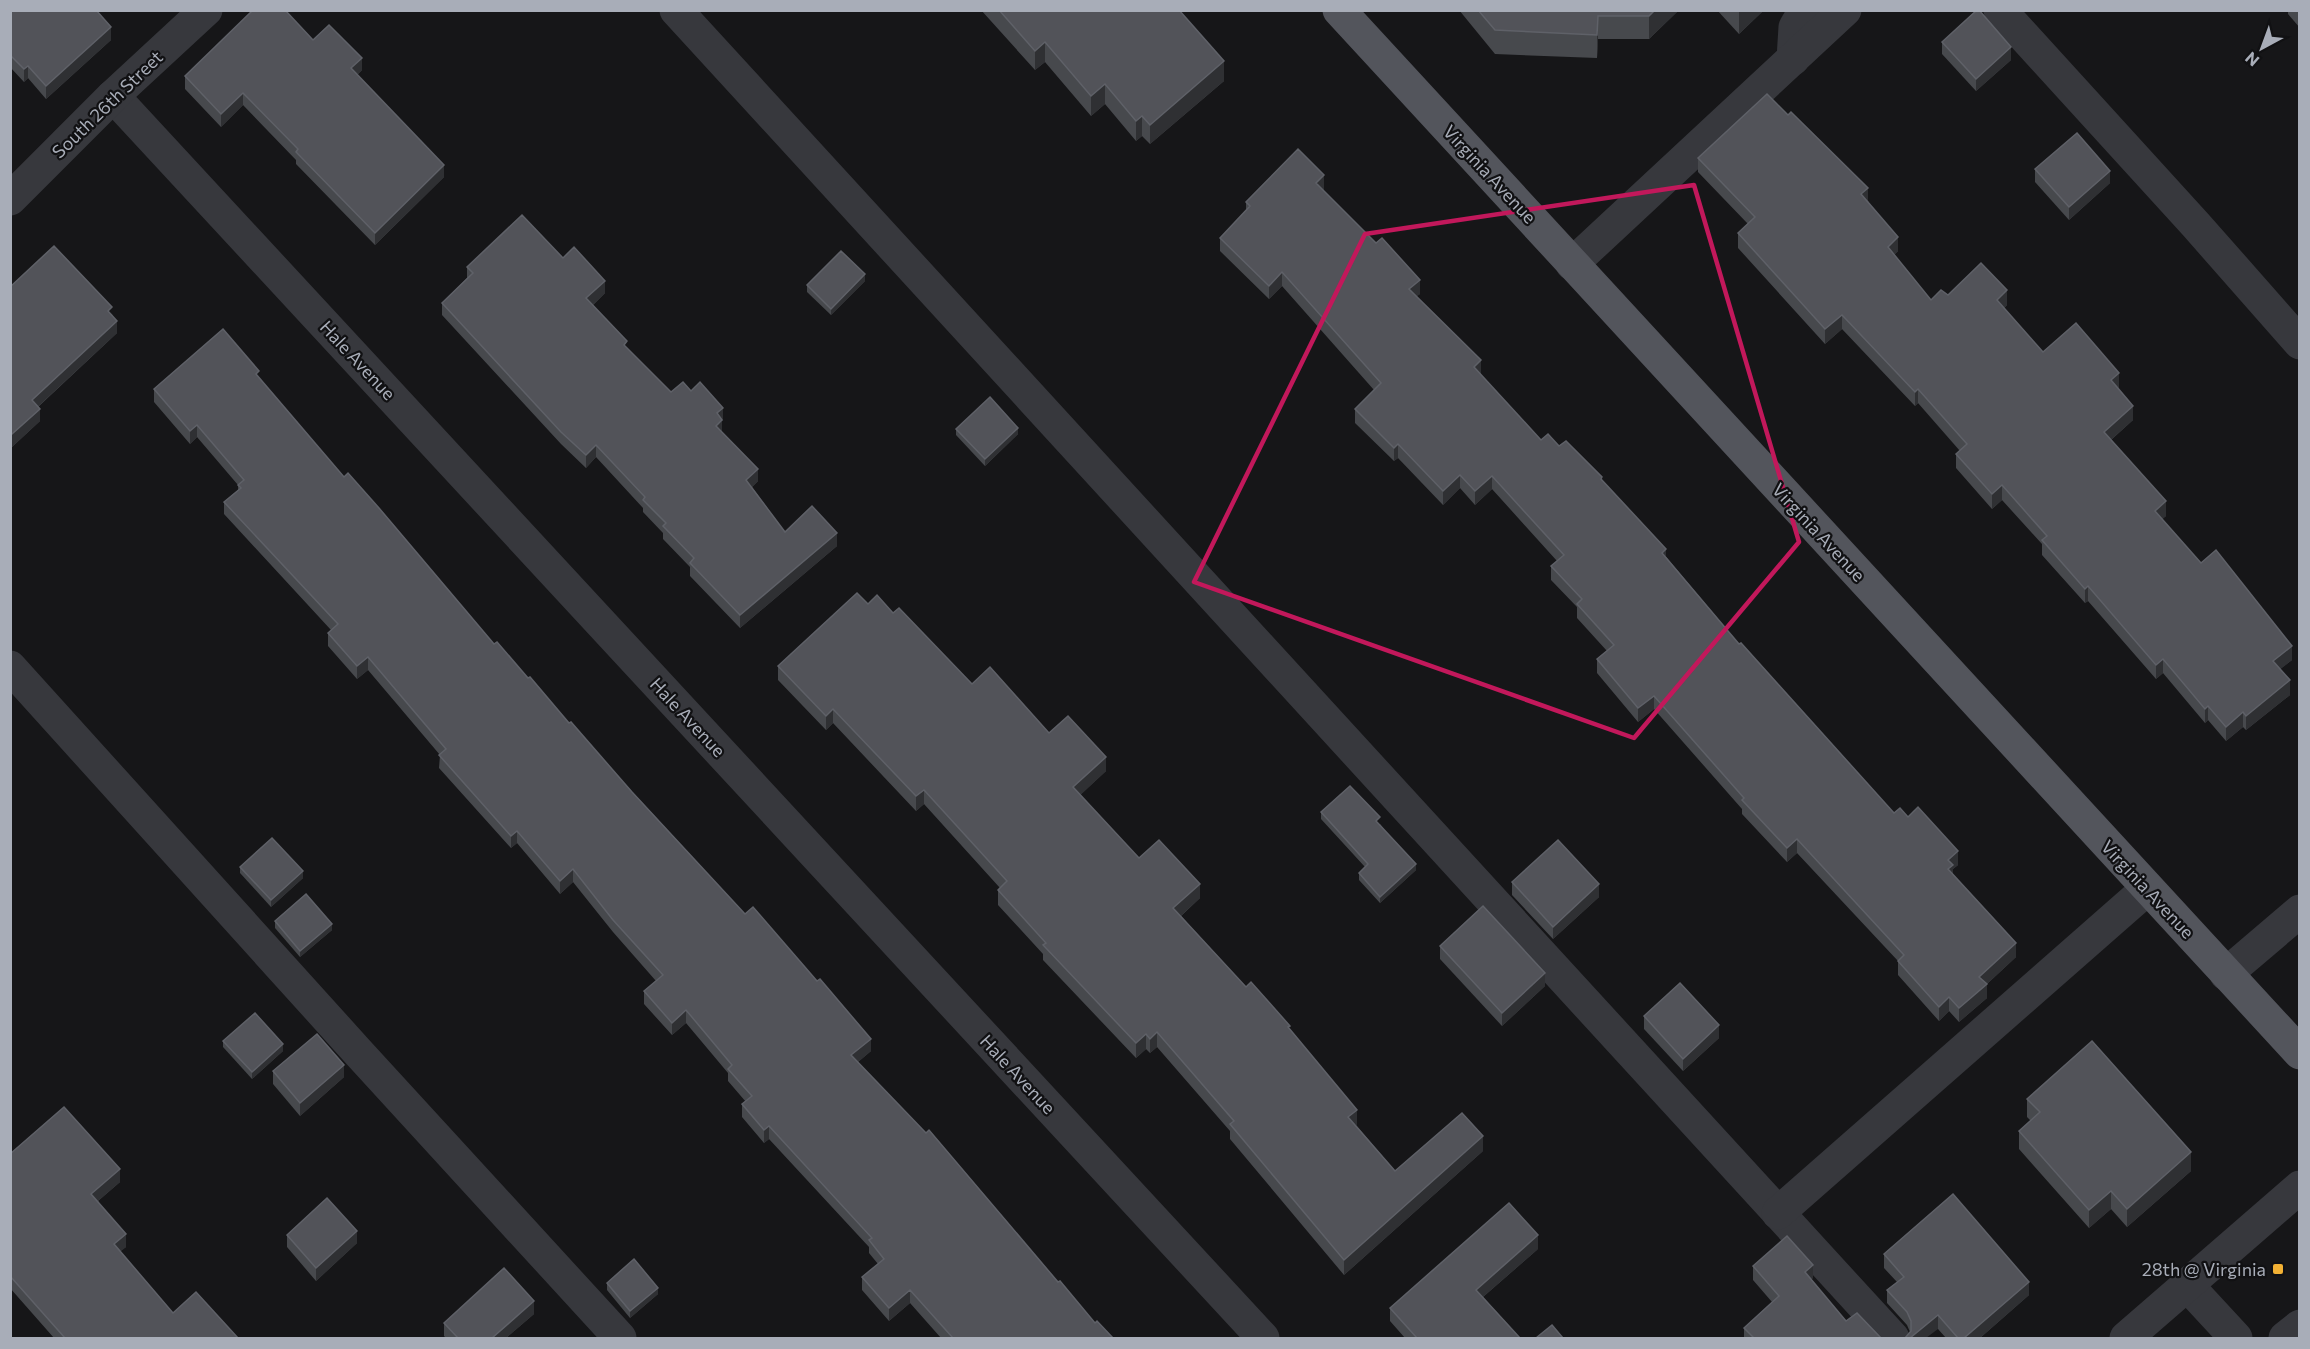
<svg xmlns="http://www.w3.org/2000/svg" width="2310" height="1349" font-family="Commissioner,sans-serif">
<rect width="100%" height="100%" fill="#161618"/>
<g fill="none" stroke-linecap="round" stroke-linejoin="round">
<!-- minor -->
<g stroke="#37383d" stroke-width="33">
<path d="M676 10 1893 1338"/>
<path d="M2000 10 2196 225 2300 343"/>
<path d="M1793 59 1795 27 1805 10"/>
<path d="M113 96 1263 1338"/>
<path d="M10 199 113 96 206 10"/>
<path d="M1572 264 1845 10"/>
<path d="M10 667 357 1051 620 1338"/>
<path d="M2226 974 2300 911"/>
<path d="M1778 1213 2147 889"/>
<path d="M2187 1285 2236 1338"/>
<path d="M2126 1338 2300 1187"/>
<path d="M2285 1338 2300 1326"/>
</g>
<!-- major -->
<path stroke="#53555c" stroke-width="33" d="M1339 10 2300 1053"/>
</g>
<!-- wall -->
<g fill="#47494d">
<path d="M10 10 111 40 46 99 28 78 24 82 10 67Z"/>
<path d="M981 10H1179L1224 81 1150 144 1142 136 1136 141 1105 104 1091 116 1045 62 1035 70Z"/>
<path d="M1459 10H1679L1649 39H1598L1597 58 1495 54Z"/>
<path d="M1717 10H1764L1739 34Z"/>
<path d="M2288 10H2300V28L2288 14Z"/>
<path d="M313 40 362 70 357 75 444 177 375 245 296 164V160L243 105 221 127 185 89V76Z"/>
<path d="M1942 42 2011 60 1976 91 1942 54Z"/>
<path d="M1698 158 1868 201 1898 251 1894 255 1931 300 1948 295 2007 305 2004 308 2043 352 2119 387 2118 388 2133 420 2111 440 2166 516 2162 519 2201 563 2292 660 2280 669 2290 695 2246 730 2243 727 2226 741 2208 720 2205 723 2163 673 2156 679 2088 601 2085 603 2042 555V544L2002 500 1992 509 1956 468V454L1960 451 1918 403 1915 406 1842 329 1825 344 1738 248V233L1748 224 1698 172Z"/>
<path d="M2035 169 2110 183 2069 220 2035 182Z"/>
<path d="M1324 189 1323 190 1420 294 1416 296 1481 374 1480 375 1541 440 1559 446 1602 480 1739 644 1894 813 1908 817 1958 865 1953 869V874L2016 957 1987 984V998L1959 1022 1949 1011 1939 1021 1898 975V961L1797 853 1787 862 1742 814V809L1654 709 1638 722 1597 673V659L1607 651 1577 618V607L1551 580V566L1557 561 1492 489 1475 505 1460 488 1443 505 1398 458 1394 461 1355 423V409L1374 390 1282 286 1269 299 1220 251V238L1246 210V202Z"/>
<path d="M563 258 605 293 593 305 627 349 671 392 691 391 723 420 722 421V432L758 481 752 487 785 532 837 546 740 628 690 576V567L663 539V533L643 512V508L596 457 586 468 561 444 442 315V303L467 278V267Z"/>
<path d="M865 281 831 315 807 292V285Z"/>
<path d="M10 287 112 314 117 333 38 407 40 421 12 447 10 445Z"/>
<path d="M259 378 344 477 494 644 569 723 871 1051 858 1062 1095 1323 1113 1338H941L910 1303 889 1321 862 1290V1277L878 1264 869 1253V1247L769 1139 764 1143 742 1117V1104L746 1102 728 1081V1073L686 1023 672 1035 644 1004V991L656 981 613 932 573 882 560 894 517 843 511 848 439 768 440 755 368 670 357 679 328 646V633L331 630 224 514V502L238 490V485L197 437 190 444 154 402V389Z"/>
<path d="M956 429 1018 434 985 466 956 435Z"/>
<path d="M868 604 893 613 972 684 1049 733 1106 771 1080 795 1139 858 1200 898 1181 916 1246 987 1290 1029 1357 1124 1356 1125 1395 1171 1483 1151 1344 1275 1230 1139V1131L1157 1047 1150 1053 1146 1049 1136 1058 1043 960V954L998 905V890L1000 888 924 804 916 811 833 723 826 730 778 680V666Z"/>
<path d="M1321 812 1380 824 1416 870 1380 903 1359 880V873L1365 867 1321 819Z"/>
<path d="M240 867 303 878 271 907 240 873Z"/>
<path d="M1512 882 1599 897 1553 939 1512 895Z"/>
<path d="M275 921 332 930 300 957 275 928Z"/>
<path d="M1440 946 1545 986 1502 1026 1440 959Z"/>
<path d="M1644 1016 1719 1038 1683 1071 1644 1029Z"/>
<path d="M223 1041 283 1051 252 1079 223 1047Z"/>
<path d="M273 1071 344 1077 300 1116 273 1084Z"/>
<path d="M2027 1099 2191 1171 2127 1227 2111 1209 2089 1228 2019 1149V1131L2031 1121 2027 1117Z"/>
<path d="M10 1154 120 1182 98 1201 126 1247 120 1251 173 1313 238 1338H54L10 1288Z"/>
<path d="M287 1235 357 1243 316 1281 287 1247Z"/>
<path d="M1538 1249 1483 1297 1520 1338H1405L1390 1321V1308Z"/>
<path d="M1884 1254 2029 1295 1980 1338H1946L1938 1329 1910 1332 1907 1325 1887 1303V1290L1897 1282 1884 1268Z"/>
<path d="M1753 1266 1813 1278 1811 1279 1846 1321 1881 1338H1744V1328L1772 1302 1753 1280Z"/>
<path d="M607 1283 658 1294 630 1318 607 1290Z"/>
<path d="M534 1314 506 1338H446L444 1336V1323Z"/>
</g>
<!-- shaded-wall -->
<g fill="#2f3033">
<path d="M1655 10H1679L1649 39V16Z"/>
<path d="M1739 10H1764L1739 34Z"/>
<path d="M1598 16V39L1597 58V35Z"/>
<path d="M111 27V40L46 99V86Z"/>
<path d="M1045 42V62L1035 70V51Z"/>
<path d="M2011 47V60L1976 91V79Z"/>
<path d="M362 58V70L351 81V68Z"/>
<path d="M1224 61V81L1150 144V125Z"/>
<path d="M28 66V78L24 82V69Z"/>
<path d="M1105 84V104L1091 116V96Z"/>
<path d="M243 93V105L221 127V114Z"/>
<path d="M1142 116V136L1136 141V121Z"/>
<path d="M444 165V177L375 245V233Z"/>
<path d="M2110 171V183L2069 220V207Z"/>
<path d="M1324 175V189L1316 197V183Z"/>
<path d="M1868 188V202L1861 194Z"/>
<path d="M1898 237V251L1888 262V247Z"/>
<path d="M1282 272V286L1269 299V286Z"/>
<path d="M865 274V281L831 315V309Z"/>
<path d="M1420 280V294L1409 303V289Z"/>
<path d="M605 281V293L586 311V298Z"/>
<path d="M2007 290V305L1997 314V300Z"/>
<path d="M1842 315V329L1825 344V329Z"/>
<path d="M117 321V333L32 412V400Z"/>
<path d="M1481 360V374L1474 381V367Z"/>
<path d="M2119 373V387L2111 394V380Z"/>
<path d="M1918 389V403L1915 406V392Z"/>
<path d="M2133 406V420L2104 446V432Z"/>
<path d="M723 408V420L722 421V432L716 426 717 413Z"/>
<path d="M40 409V421L12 447V434Z"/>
<path d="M197 425V437L190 444V431Z"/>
<path d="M1018 428V434L985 466V459Z"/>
<path d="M1398 444V458L1394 461V448Z"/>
<path d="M596 445V457L586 468V455Z"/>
<path d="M758 469V481L746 493V480Z"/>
<path d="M1460 475V488L1443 505V491Z"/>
<path d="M1492 476V489L1475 505V491Z"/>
<path d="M2002 485V500L1992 509V494Z"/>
<path d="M2166 501V516L2155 526V511Z"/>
<path d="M837 533V546L740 628V615Z"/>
<path d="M1666 549V563L1662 553Z"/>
<path d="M2088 586V601L2085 603V589Z"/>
<path d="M2292 646V660L2273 675V661Z"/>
<path d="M368 657V670L357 679V666Z"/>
<path d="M2163 659V673L2156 679V665Z"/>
<path d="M2290 680V695L2246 730V716Z"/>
<path d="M1654 696V709L1638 722V708Z"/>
<path d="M2208 706V720L2205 723V709Z"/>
<path d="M833 709V723L826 730V716Z"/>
<path d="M2243 712V727L2226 741V727Z"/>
<path d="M1106 757V771L1073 802V787Z"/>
<path d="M924 790V804L916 811V796Z"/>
<path d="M517 831V843L511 848V836Z"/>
<path d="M1797 839V853L1787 862V848Z"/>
<path d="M1958 851V865L1953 869V879L1948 883V860Z"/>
<path d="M1416 864V870L1380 903V897Z"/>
<path d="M573 869V882L560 894V881Z"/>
<path d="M303 871V878L271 907V900Z"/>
<path d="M1200 884V898L1173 923V908Z"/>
<path d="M1599 884V897L1553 939V927Z"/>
<path d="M332 924V930L300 957V951Z"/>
<path d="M2016 943V957L1987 984V998L1959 1022V1008L1979 977Z"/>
<path d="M1545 973V986L1502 1026V1013Z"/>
<path d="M1949 997V1011L1939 1021V1007Z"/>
<path d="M686 1010V1023L672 1035V1023Z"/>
<path d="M1719 1025V1038L1683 1071V1059Z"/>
<path d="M1157 1032V1047L1150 1053V1039Z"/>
<path d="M1146 1034V1049L1136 1058V1043Z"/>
<path d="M871 1039V1051L851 1068V1055Z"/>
<path d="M283 1044V1051L252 1079V1072Z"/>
<path d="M344 1065V1077L300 1116V1103Z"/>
<path d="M1357 1110V1124L1348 1132V1117Z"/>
<path d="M769 1126V1139L764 1143V1130Z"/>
<path d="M1483 1136V1151L1344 1275V1260Z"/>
<path d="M2191 1152V1171L2127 1227V1209Z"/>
<path d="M120 1169V1182L91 1207V1194Z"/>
<path d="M2111 1191V1209L2089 1228V1210Z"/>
<path d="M357 1231V1243L316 1281V1268Z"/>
<path d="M126 1234V1247L114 1257V1244Z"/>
<path d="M1538 1235V1249L1476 1303V1290Z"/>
<path d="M1813 1265V1278L1805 1285V1272Z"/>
<path d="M2029 1282V1295L1980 1338H1964Z"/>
<path d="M658 1288V1294L630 1318V1311Z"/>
<path d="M910 1290V1303L889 1321V1308Z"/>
<path d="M534 1301V1314L506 1338H492Z"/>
<path d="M1938 1315V1329L1926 1338H1910Z"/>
</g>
<!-- building -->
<g fill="#525359" stroke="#5f6168" stroke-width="1.5">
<path d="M10 10H96L111 27 46 86 28 66 24 69 10 55Z"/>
<path d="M253 10H285L313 40 329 25 362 58 351 68 444 165 375 233 296 152 298 149 243 93 221 114 185 76Z"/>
<path d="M999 10H1179L1224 61 1150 125 1142 116 1136 121 1105 84 1091 96 1045 42 1035 51Z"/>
<path d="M1478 10H1655L1649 16H1598L1597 35 1495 30Z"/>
<path d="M1977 10H1979L2011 47 1976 79 1942 42Z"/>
<path d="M1767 94 1788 115 1791 112 1868 188 1861 194 1898 237 1888 247 1931 300 1941 290 1948 295 1981 263 2007 290 1997 300 2043 352 2076 323 2119 373 2111 380 2133 406 2104 432 2166 501 2155 511 2201 563 2216 550 2292 646 2273 661 2290 680 2246 716 2243 712 2226 727 2208 706 2205 709 2163 659 2156 665 2088 586 2085 589 2042 540 2047 536 2002 485 1992 494 1956 454 1967 444 1918 389 1915 392 1842 315 1825 329 1738 233 1755 217 1698 158Z"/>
<path d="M2077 133 2110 171 2069 207 2035 169Z"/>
<path d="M1298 149 1324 175 1316 183 1376 243 1382 238 1420 280 1409 289 1481 360 1474 367 1541 440 1548 434 1559 446 1566 441 1602 477 1601 479 1666 549 1662 553 1739 644 1741 643 1894 813 1900 808 1908 817 1918 807 1958 851 1948 860 1953 865 1948 869 2016 943 1979 977 1987 984 1959 1008 1949 997 1939 1007 1898 961 1904 955 1797 839 1787 848 1742 800 1744 798 1654 696 1638 708 1597 659 1614 645 1577 604 1582 599 1551 566 1564 555 1492 476 1475 491 1460 475 1443 491 1398 444 1394 448 1355 409 1381 383 1282 272 1269 286 1220 238 1250 206 1246 202Z"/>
<path d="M522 215 563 258 574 247 605 281 586 298 627 341 624 345 671 392 683 382 691 391 700 382 723 408 717 413 722 420 716 426 758 469 746 480 785 532 812 506 837 533 740 615 690 563 694 558 663 526 666 523 643 500 645 497 596 445 586 455 561 432 442 303 473 273 467 267Z"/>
<path d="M54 246 112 307 108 311 117 321 32 400 40 409 12 434 10 432V287Z"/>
<path d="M841 251 865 274 831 309 807 285Z"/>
<path d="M223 329 259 371 256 374 303 429 344 477 348 473 379 508 494 644 497 642 528 678 530 677 569 723 571 722 632 792 745 914 753 907 817 981 820 979 871 1039 851 1055 926 1133 929 1130 1058 1282 1060 1281 1095 1323 1097 1321 1113 1338H953L910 1290 889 1308 862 1277 884 1259 869 1240 872 1238 769 1126 764 1130 742 1104 752 1096 728 1069 732 1065 686 1010 672 1023 644 991 663 975 613 920 573 869 560 881 517 831 511 836 439 755 446 749 368 657 357 666 328 633 338 624 224 502 241 488 238 485 244 480 197 425 190 431 154 389Z"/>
<path d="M990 397 1018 428 985 459 956 429Z"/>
<path d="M857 593 868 604 877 595 893 613 899 608 972 684 990 667 1049 733 1068 716 1106 757 1073 787 1139 858 1159 840 1200 884 1173 908 1246 987 1251 982 1290 1026 1288 1027 1357 1110 1348 1117 1395 1171 1462 1113 1483 1136 1344 1260 1230 1124 1234 1121 1157 1032 1150 1039 1146 1034 1136 1043 1043 945 1046 943 998 890 1007 881 924 790 916 796 833 709 826 716 778 666Z"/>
<path d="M1350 786 1380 817 1376 821 1416 864 1380 897 1359 873 1368 864 1321 812Z"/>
<path d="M272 838 303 871 271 900 240 867Z"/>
<path d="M1558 840 1599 884 1553 927 1512 882Z"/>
<path d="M306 894 332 924 300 951 275 921Z"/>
<path d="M1483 906 1545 973 1502 1013 1440 946Z"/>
<path d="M1680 983 1719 1025 1683 1059 1644 1016Z"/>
<path d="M255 1013 283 1044 252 1072 223 1041Z"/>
<path d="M317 1034 344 1065 300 1103 273 1071Z"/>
<path d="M2092 1041 2191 1152 2127 1209 2111 1191 2089 1210 2019 1131 2040 1112 2027 1099Z"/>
<path d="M64 1107 120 1169 91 1194 126 1234 114 1244 173 1313 196 1292 238 1338H65L10 1276V1154Z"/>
<path d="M1953 1194 2029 1282 1964 1338H1958L1938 1315 1910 1338H1905L1911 1331V1321L1907 1312 1887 1290 1904 1277 1884 1254Z"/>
<path d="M327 1198 357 1231 316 1268 287 1235Z"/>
<path d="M1509 1203 1538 1235 1476 1290 1520 1338H1417L1390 1308Z"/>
<path d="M1787 1236 1813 1265 1805 1272 1846 1321 1857 1313 1881 1338H1754L1744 1328 1779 1296 1753 1266Z"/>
<path d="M634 1259 658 1288 630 1311 607 1283Z"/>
<path d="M504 1268 534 1301 492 1338H458L444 1323Z"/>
<path d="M1552 1325 1563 1338H1536Z"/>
</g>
<!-- marked area -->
<path fill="none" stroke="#c2185b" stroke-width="4.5" stroke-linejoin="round" d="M1694 185 1799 542 1634 738 1194 582 1365 234Z"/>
<!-- markers -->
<rect fill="#f2b134" stroke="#111113" stroke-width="2" x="2272" y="1263" width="12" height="12" rx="3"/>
<g text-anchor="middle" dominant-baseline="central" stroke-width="4.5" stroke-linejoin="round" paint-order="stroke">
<!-- street labels -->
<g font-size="18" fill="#a8adb8" stroke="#111113">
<text transform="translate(107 104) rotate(-44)">South 26th Street</text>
<text transform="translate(1490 174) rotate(47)">Virginia Avenue</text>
<text transform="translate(358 360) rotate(47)">Hale Avenue</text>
<text transform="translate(1819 532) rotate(47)">Virginia Avenue</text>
<text transform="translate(688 717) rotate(47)">Hale Avenue</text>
<text transform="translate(2148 889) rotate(47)">Virginia Avenue</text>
<text transform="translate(1018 1074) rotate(47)">Hale Avenue</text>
</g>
<!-- poi labels -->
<g font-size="18" fill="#a8adb8" stroke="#111113" text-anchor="end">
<text x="2266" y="1269">28th @ Virginia</text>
</g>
</g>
<!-- border -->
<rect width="2310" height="1349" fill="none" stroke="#a8adb8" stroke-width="24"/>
<!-- north arrow -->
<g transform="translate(2262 48) rotate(221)" stroke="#111113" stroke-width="4.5" paint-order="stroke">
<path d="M0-4.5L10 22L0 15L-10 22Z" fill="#a8adb8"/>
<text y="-9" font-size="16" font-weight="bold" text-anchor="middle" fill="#a8adb8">N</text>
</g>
</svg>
